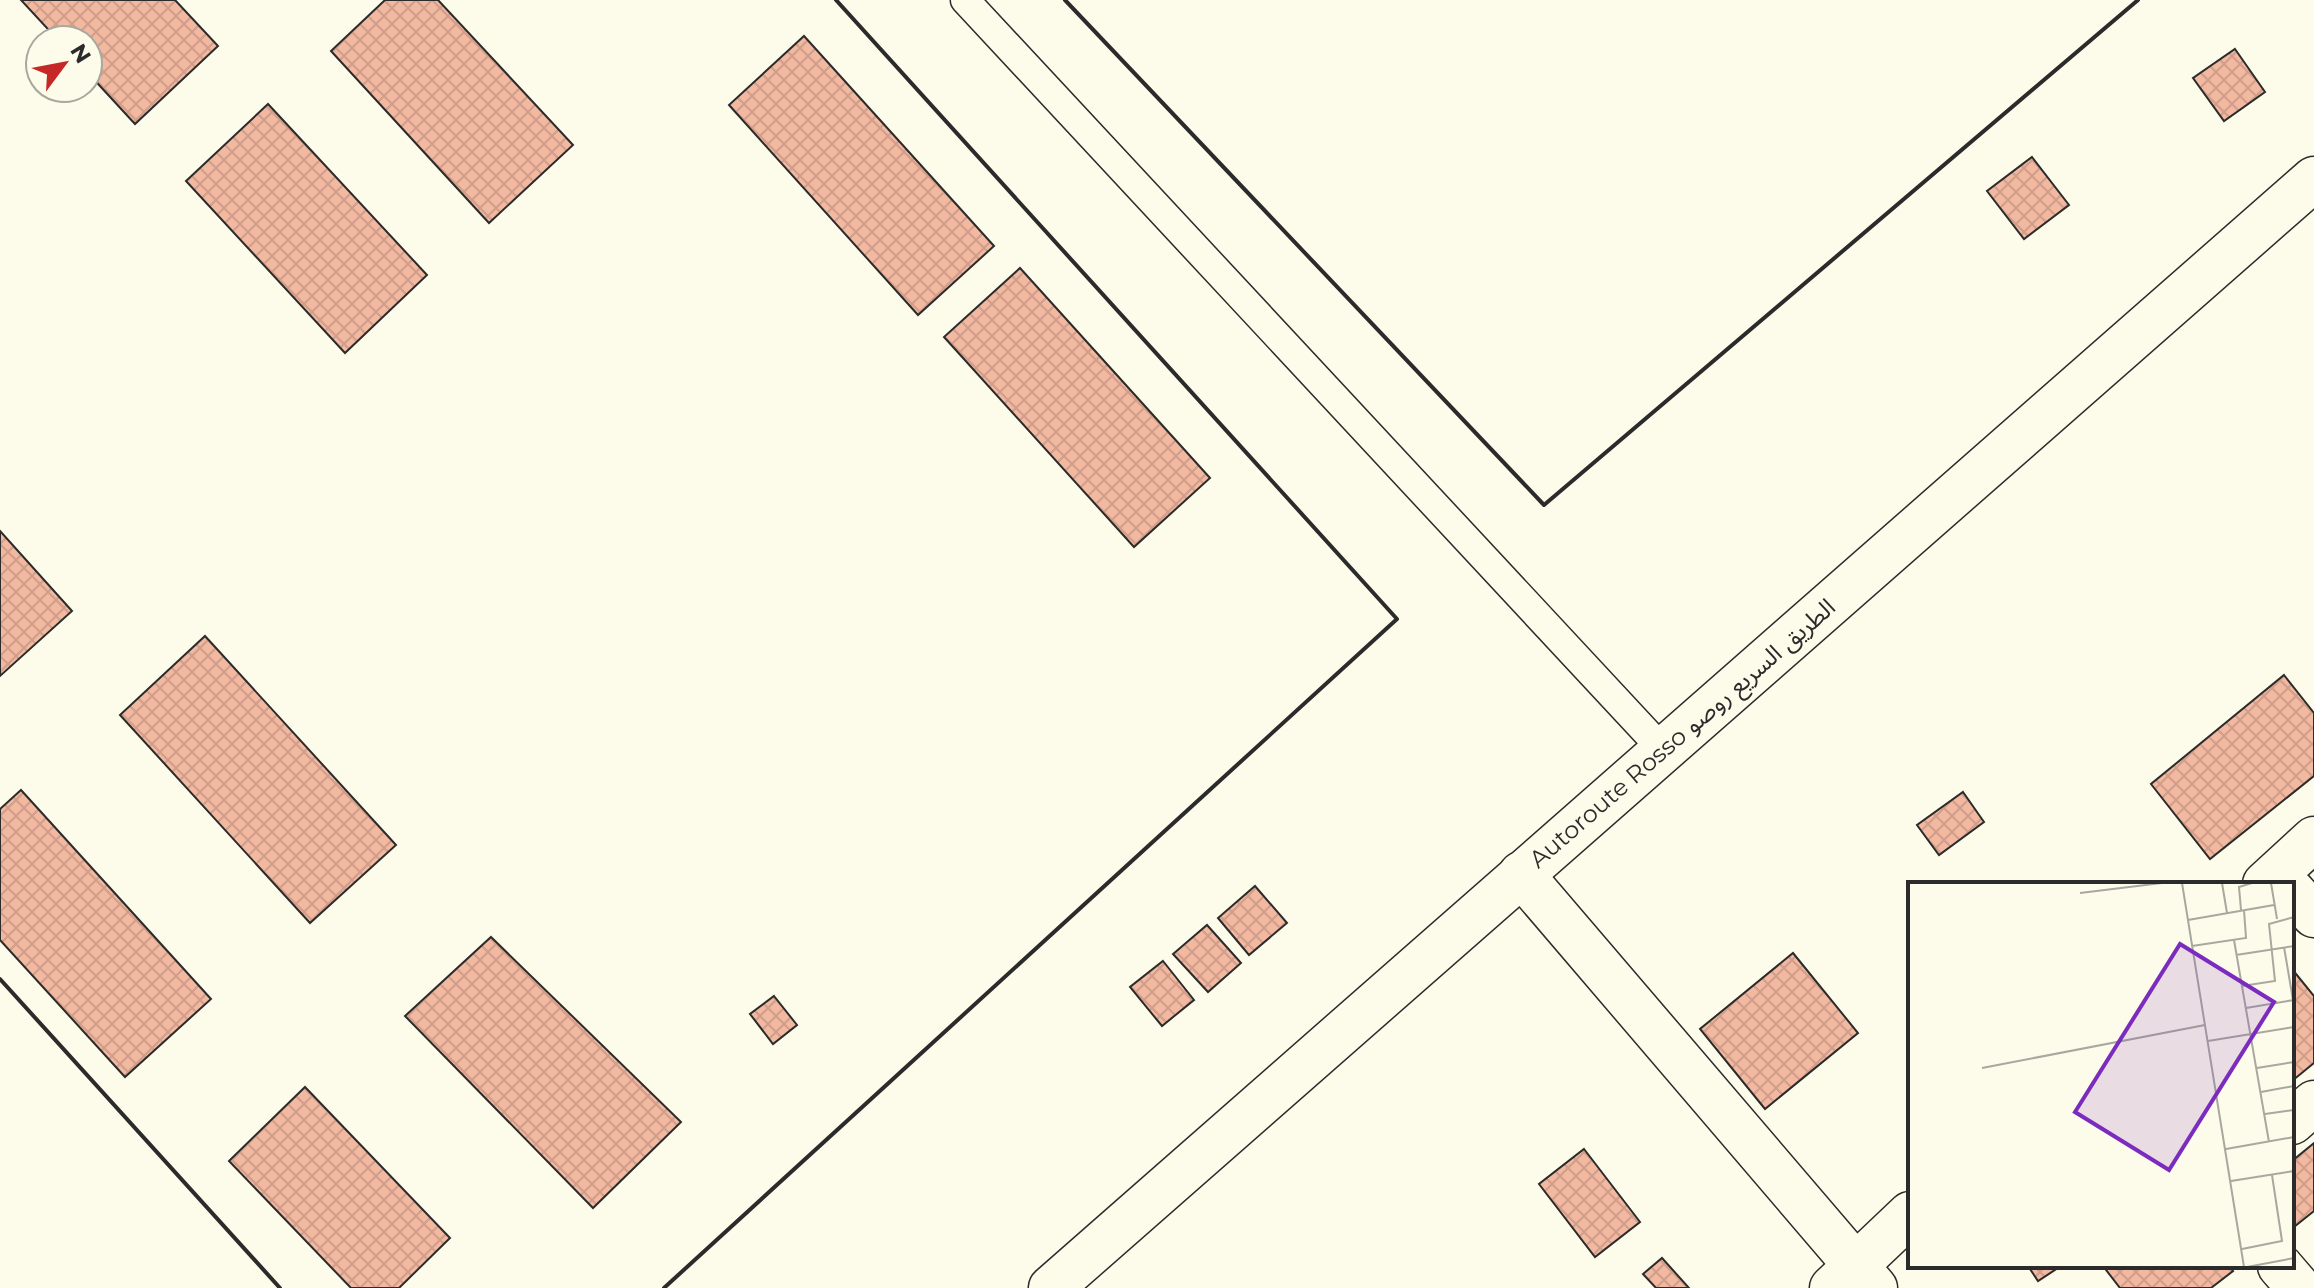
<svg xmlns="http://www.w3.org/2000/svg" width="2314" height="1288" font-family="Montserrat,'Noto Sans Arabic',sans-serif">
<defs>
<pattern id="building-cross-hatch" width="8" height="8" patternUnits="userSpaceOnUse" patternTransform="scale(2)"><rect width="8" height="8" fill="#f2b8a0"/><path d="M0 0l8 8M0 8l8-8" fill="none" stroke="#d09e8a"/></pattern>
</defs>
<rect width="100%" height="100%" fill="#fdfbea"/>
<!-- building -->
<g fill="url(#building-cross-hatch)" stroke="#2b2b2b" stroke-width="2">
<path d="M21 0H175L218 46 135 124 88 73V40H58Z"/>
<path d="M385 0H438L573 145 489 223 331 51Z"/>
<path d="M804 36 994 246 918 315 729 105Z"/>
<path d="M2235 49 2265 92 2224 121 2193 78Z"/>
<path d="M268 104 427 275 345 353 186 181Z"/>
<path d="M2032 157 2069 205 2024 239 1987 191Z"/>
<path d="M1020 268 1210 478 1134 547 944 337Z"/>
<path d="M0 531 72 611 0 676Z"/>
<path d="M205 636 396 845 310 923 120 715Z"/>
<path d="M2284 675 2314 713V776L2210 859 2151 784Z"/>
<path d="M21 790 211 999 125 1077 0 940V809Z"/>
<path d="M1963 792 1984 822 1939 855 1917 825Z"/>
<path d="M1255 886 1287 923 1249 955 1218 918Z"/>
<path d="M1207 925 1241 963 1208 992 1173 954Z"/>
<path d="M491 937 681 1122 593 1208 405 1016Z"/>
<path d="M1793 953 1858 1033 1765 1109 1700 1029Z"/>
<path d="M1163 961 1194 1000 1162 1026 1130 987Z"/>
<path d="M2292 969 2314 996V1063L2292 1081Z"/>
<path d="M774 996 797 1025 773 1044 750 1014Z"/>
<path d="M305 1087 450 1238 399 1288H351L229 1161Z"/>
<path d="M2314 1143V1211L2294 1227 2292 1161Z"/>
<path d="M1584 1149 1640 1222 1595 1257 1539 1184Z"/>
<path d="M1662 1258 1689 1288H1656L1643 1274Z"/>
<path d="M2028 1266H2061L2038 1281Z"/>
<path d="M2103 1266H2229L2233 1271 2211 1288H2120Z"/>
</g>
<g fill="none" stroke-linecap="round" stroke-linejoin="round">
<defs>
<path id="lane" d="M965 0 1663 750"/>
<g id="street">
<path d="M1521 874 1875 1288"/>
<path d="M2265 884 2314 839"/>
<path d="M2292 891 2314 915"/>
<path d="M2292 1122 2314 1103"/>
<path d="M2280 1266 2299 1288"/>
<path d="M1832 1288 1910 1214"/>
</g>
<path id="highway" d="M1051 1288 2314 179"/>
</defs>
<!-- lane casing -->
<use href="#lane" stroke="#2b2b2b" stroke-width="31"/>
<!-- street casing -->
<use href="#street" stroke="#2b2b2b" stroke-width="47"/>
<!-- highway casing -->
<use href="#highway" stroke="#2b2b2b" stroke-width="47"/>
<!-- lane -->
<use href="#lane" stroke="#fdfbea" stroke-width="28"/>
<!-- street -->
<use href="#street" stroke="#fdfbea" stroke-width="44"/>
<!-- highway -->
<use href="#highway" stroke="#fdfbea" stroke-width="44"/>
<!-- wall -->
<g stroke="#2b2b2b" stroke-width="4">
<path d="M1065 0 1544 505 2138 0"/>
<path d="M0 979 280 1288"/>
<path d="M664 1288 1397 619 836 0"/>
</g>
</g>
<g text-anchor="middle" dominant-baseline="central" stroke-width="6" stroke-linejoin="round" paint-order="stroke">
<!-- street labels -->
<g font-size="24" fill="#2b2b2b" stroke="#fdfbea">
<text transform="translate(1682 733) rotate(-41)">Autoroute Rosso الطريق السريع روصو</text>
</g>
</g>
<!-- overview -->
<g transform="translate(1908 882)">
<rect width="386" height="386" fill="#fdfbea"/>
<path fill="none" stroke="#a9a89e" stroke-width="2" d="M274 1 336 385M314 1 319 31M363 1 369 37M172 11 254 1M333 28 331 5 344 1M280 38 366 23M326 58 361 260M284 64 338 56 336 28M376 65 385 118M328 73 386 64M334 104 367 99 361 42 386 35M338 126 386 118M300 159 386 145M74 186 297 143M349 186 386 180M353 210 386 204M357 232 386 228M318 267 386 255M323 299 386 289M334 367 374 359 364 293M339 385 386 376"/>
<path fill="#7b2cbf" fill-opacity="0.15" stroke="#7b2cbf" stroke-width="4" d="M272 62 366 120 261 288 167 230Z"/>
<rect width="386" height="386" fill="none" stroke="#2b2b2b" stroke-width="4"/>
</g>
<!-- north arrow -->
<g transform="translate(64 64) rotate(58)"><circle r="38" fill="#fdfbea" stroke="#a9a89e" stroke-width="2"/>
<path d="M0-6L14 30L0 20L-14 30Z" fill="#c62828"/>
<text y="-12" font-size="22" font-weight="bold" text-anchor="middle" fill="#2b2b2b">N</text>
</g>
</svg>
